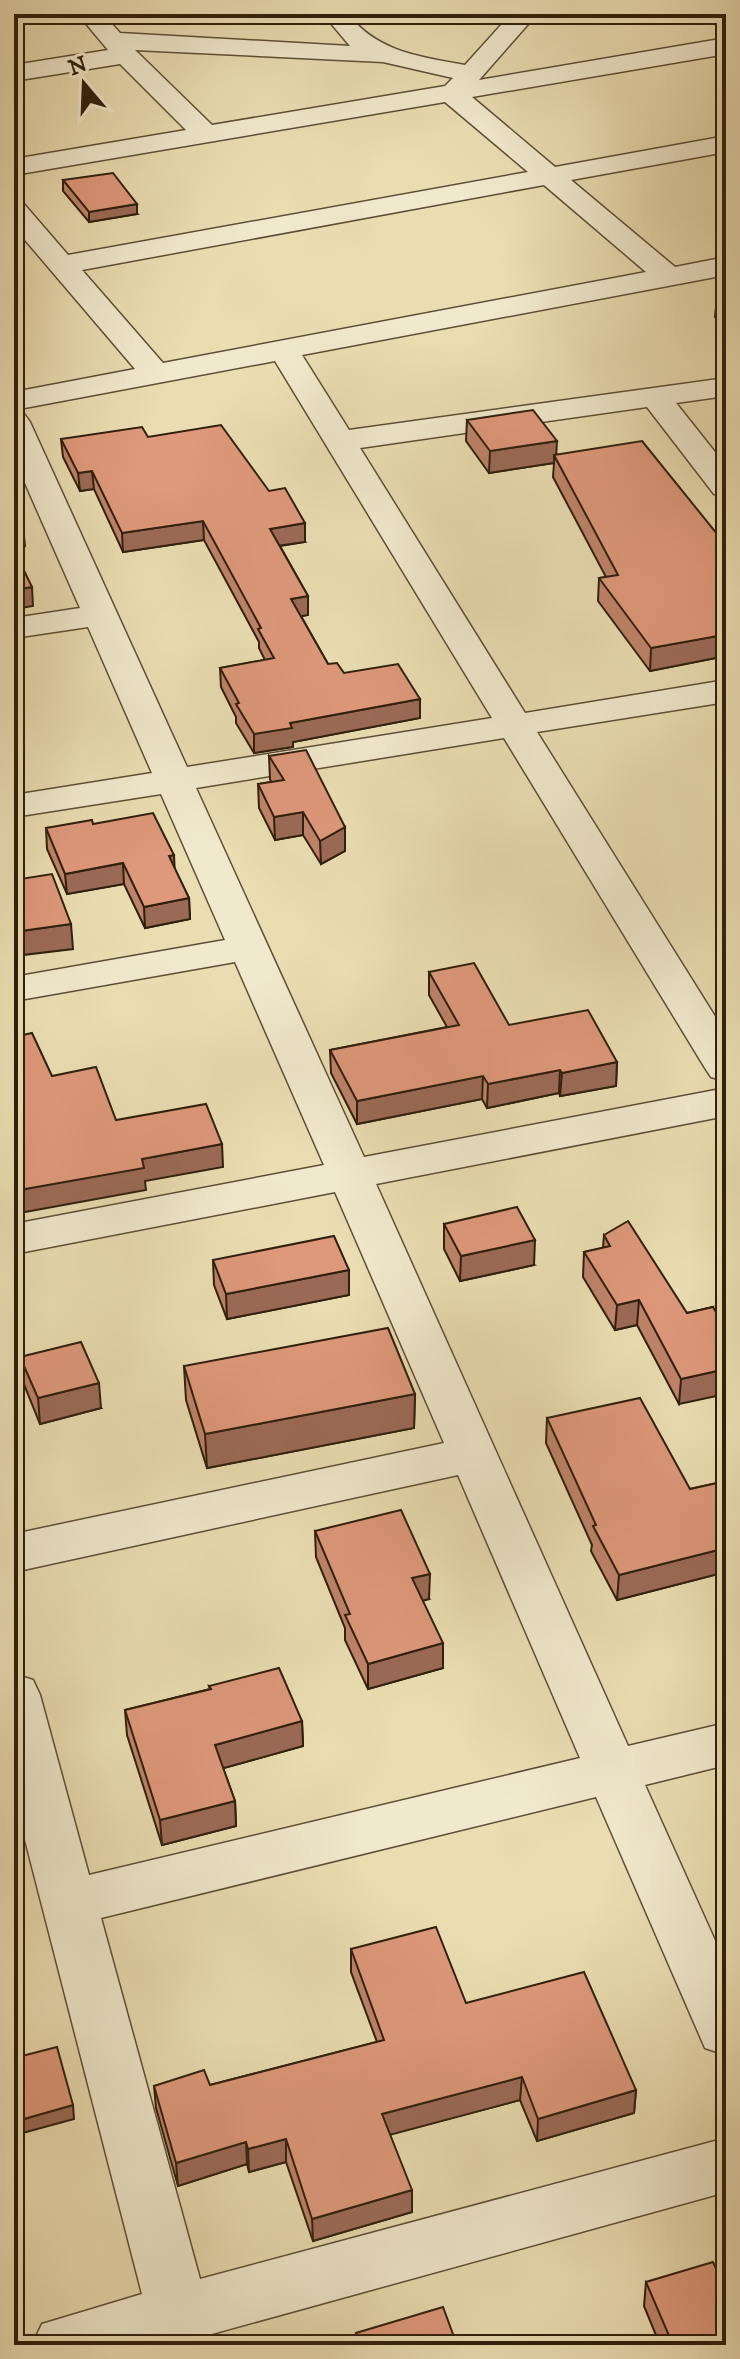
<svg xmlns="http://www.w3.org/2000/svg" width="740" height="2359" font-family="'IM FELL DW Pica',serif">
<rect width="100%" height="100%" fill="#eaddb2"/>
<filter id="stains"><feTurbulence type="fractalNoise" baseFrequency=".0025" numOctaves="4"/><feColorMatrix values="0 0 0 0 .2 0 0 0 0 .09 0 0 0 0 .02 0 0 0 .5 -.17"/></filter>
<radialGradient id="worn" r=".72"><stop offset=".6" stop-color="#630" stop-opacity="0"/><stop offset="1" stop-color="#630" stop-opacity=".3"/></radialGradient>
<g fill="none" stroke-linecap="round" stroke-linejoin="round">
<defs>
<path id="minor" d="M78 14H103L120 33 350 46 323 14H348C377 52 421 57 465 65L511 14H537L479 80 726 38V54L472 97 555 167 726 136V152L571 180 675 267 726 257V275L302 355 349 430 726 378V396L676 403 726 466V497L714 494 647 407 360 448 525 713 726 680V702L537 732 726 1034V1081L711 1077 705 1068 504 738 196 788 364 1157 726 1088V1116L376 1184 628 1746 726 1723V1765L645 1785 726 1965V2055L705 2048 596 1797 101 1918 200 2279 726 2138V2192L172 2345H32L42 2324 142 2294 14 1797V1674L33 1680 40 1695 89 1875 580 1758 458 1475 14 1572V1534L444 1443 335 1192 14 1254V1224L324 1165 235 962 14 1001V977L225 940 161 794 14 817V795L152 773 88 627 14 638V618L80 608 14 458V413L25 415 30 422 187 767 492 718 275 361 14 410V392L135 369 14 227V202L24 204 68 255 528 172 445 102 14 175V159L186 130 120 64 14 81V65L108 50ZM135 50 383 62 453 78 445 86 212 125ZM544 185 646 272 163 363 82 270Z"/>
</defs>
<!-- minor casing -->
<use href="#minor" stroke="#5e4e36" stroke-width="3"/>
<!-- minor -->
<use href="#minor" fill="#f1e9cd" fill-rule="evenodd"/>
</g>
<!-- wall -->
<g fill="#bf836a" stroke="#2f1f0c" stroke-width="2">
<path d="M63 180 137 214 89 222 63 191Z"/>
<path d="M726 295V329L715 317 717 297Z"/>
<path d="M467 420 556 454 717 536 726 545V664L721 657 650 671 598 601 599 578 606 577 553 477 554 463 489 473 466 441Z"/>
<path d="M148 437 305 542 280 546 308 596V615L301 616 328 664 344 673 420 699V718L293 742V747L254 753 236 723V717L221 687 220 668 265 660 259 648V642L204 540 123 552 94 489 80 491 63 457 61 439Z"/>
<path d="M269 756 345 827V851L321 864 303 835 275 840 259 808 258 784 271 782 270 779Z"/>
<path d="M93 824 174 868 189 898 190 919 145 928 124 884 67 894 47 849 46 828Z"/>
<path d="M429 972 509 1025 617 1062 616 1086 560 1096 559 1093 487 1108 482 1099 357 1124 331 1073 330 1050 447 1027 429 995Z"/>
<path d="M444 1224 534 1265 460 1281 444 1249Z"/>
<path d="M604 1235 687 1313 713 1307 679 1404 637 1325 615 1330 583 1277 584 1252 603 1248Z"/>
<path d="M213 1260 349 1270V1295L227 1319 214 1285Z"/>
<path d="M20 1357 101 1408 40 1424 23 1382Z"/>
<path d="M184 1366 415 1394 414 1428 207 1468 186 1400Z"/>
<path d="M547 1418 690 1489 726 1481V1572L617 1600 591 1551 592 1545 546 1443Z"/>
<path d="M315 1531 429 1599 422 1601 443 1668 368 1689 345 1640V1628L316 1557Z"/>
<path d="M209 1686 302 1721 303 1746 223 1768 235 1801 236 1826 162 1845 127 1735 125 1710 210 1689Z"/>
<path d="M351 1949 466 2003 636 2090 634 2113 537 2141 520 2100 390 2134 412 2212 313 2241 286 2162 249 2172 247 2164 178 2186 156 2108 154 2086 210 2085 377 2042 351 1972Z"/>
<path d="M646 2282 726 2345H660L644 2306Z"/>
</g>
<!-- shaded-wall -->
<g fill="#9b6a56" stroke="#2f1f0c" stroke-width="2">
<path d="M137 204V214L89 222V212Z"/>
<path d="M557 441 556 459 554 455V463L489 473 490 451Z"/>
<path d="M92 471 94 489 80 491 78 473Z"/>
<path d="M203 521 204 540 123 552 122 533Z"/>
<path d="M305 523V542L270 547V529Z"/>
<path d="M23 527 25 546 14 547V528Z"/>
<path d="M32 587 33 606 14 609V590Z"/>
<path d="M308 596V615L292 618 291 599Z"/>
<path d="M723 635 721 657 650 671 651 648Z"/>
<path d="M420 699V718L293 742V747L254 753V734L290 723Z"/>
<path d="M303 812V835L275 840 274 817Z"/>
<path d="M345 827V851L321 864 320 841Z"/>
<path d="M174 855 175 876 169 856Z"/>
<path d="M123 863 124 884 67 894 65 874Z"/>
<path d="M189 898 190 919 145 928 144 907Z"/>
<path d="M71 924 73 949 14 956V932Z"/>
<path d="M617 1062 616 1086 560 1096 562 1073Z"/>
<path d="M560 1070 559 1093 487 1108 488 1084Z"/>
<path d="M483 1076 482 1099 357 1124V1101Z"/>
<path d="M222 1144 223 1167 145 1181 146 1190 14 1214V1191L142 1159Z"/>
<path d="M535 1240 534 1265 460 1281 461 1256Z"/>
<path d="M349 1270V1295L227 1319 226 1294Z"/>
<path d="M639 1300 637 1325 615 1330 617 1305Z"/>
<path d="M726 1369V1394L679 1404 681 1379Z"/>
<path d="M99 1383 101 1408 40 1424 38 1398Z"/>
<path d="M415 1394 414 1428 207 1468 205 1434Z"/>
<path d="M726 1548V1572L617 1600 619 1575Z"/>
<path d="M430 1574 429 1599 411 1604 412 1578Z"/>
<path d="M443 1643V1668L368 1689V1664Z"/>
<path d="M302 1721 303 1746 217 1770 215 1745Z"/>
<path d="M235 1801 236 1826 162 1845 160 1820Z"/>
<path d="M522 2077 520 2100 382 2137V2114Z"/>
<path d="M636 2090 634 2113 537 2141 538 2119Z"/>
<path d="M73 2105 74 2119 19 2134 17 2121Z"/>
<path d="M286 2139V2162L249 2172 248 2149Z"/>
<path d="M246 2142 247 2164 178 2186 176 2163Z"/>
<path d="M412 2190V2212L313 2241 312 2219Z"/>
</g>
<!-- building -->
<g fill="#de987b" stroke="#2f1f0c" stroke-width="2">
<path d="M113 173 137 204 89 212 63 180Z"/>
<path d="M726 295V307L717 297Z"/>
<path d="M533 410 557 441 490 451 467 420Z"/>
<path d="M221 425 269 491 285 488 305 523 270 529 308 596 291 599 328 664 337 663 344 673 398 664 420 699 290 723 292 728 254 734 236 704 239 703 220 668 274 658 258 629 261 628 203 521 122 533 92 471 78 473 61 439 142 427 148 437Z"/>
<path d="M642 441 726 545V638L723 635 651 648 599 578 618 575 554 455Z"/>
<path d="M14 509 23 527 14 528Z"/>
<path d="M14 550 32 587 14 590Z"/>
<path d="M306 750 345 827 320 841 303 812 274 817 258 784 284 780 269 756Z"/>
<path d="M153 813 174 855 169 856 189 898 144 907 123 863 65 874 46 828 92 820 93 824Z"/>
<path d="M52 874 71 924 14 932V880Z"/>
<path d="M474 963 509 1025 588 1010 617 1062 562 1073 560 1070 488 1084 483 1076 357 1101 330 1050 459 1025 429 972Z"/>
<path d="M32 1033 52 1076 96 1067 116 1120 206 1104 222 1144 142 1159 144 1168 14 1191V1037Z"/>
<path d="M517 1207 535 1240 461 1256 444 1224Z"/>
<path d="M628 1221 687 1313 713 1307 726 1330V1369L681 1379 639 1300 617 1305 584 1252 610 1246 604 1235Z"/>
<path d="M334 1236 349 1270 226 1294 213 1260Z"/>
<path d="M388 1328 415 1394 205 1434 184 1366Z"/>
<path d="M81 1342 99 1383 38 1398 20 1357Z"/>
<path d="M640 1398 690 1489 726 1481V1548L619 1575 593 1526 596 1525 547 1418Z"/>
<path d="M401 1510 430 1574 412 1578 443 1643 368 1664 345 1615 350 1614 315 1531Z"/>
<path d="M279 1668 302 1721 215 1745 235 1801 160 1820 125 1710 211 1689 209 1686Z"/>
<path d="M436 1927 466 2003 584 1972 636 2090 538 2119 522 2077 382 2114 412 2190 312 2219 286 2139 248 2149 246 2142 176 2163 154 2086 204 2070 210 2085 384 2040 351 1949Z"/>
<path d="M57 2047 73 2105 17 2121 14 2110V2058Z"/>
<path d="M713 2262 726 2291V2345H673L646 2282Z"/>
<path d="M443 2307 457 2345H361L356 2333Z"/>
</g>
<!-- margin -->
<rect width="740" height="2359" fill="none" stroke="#eaddb2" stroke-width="48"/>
<rect x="16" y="16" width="708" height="2327" fill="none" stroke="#2f1f0c" stroke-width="4"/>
<rect x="24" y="24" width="692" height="2311" fill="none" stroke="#2f1f0c" stroke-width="2"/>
<!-- north arrow -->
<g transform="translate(84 84) rotate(341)" stroke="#f1e9cd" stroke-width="6" paint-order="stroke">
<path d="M0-6L14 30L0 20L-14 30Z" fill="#2f1f0c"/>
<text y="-12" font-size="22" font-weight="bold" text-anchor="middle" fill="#2f1f0c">N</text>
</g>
<rect width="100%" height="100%" filter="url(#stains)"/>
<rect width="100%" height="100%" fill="url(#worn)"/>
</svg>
